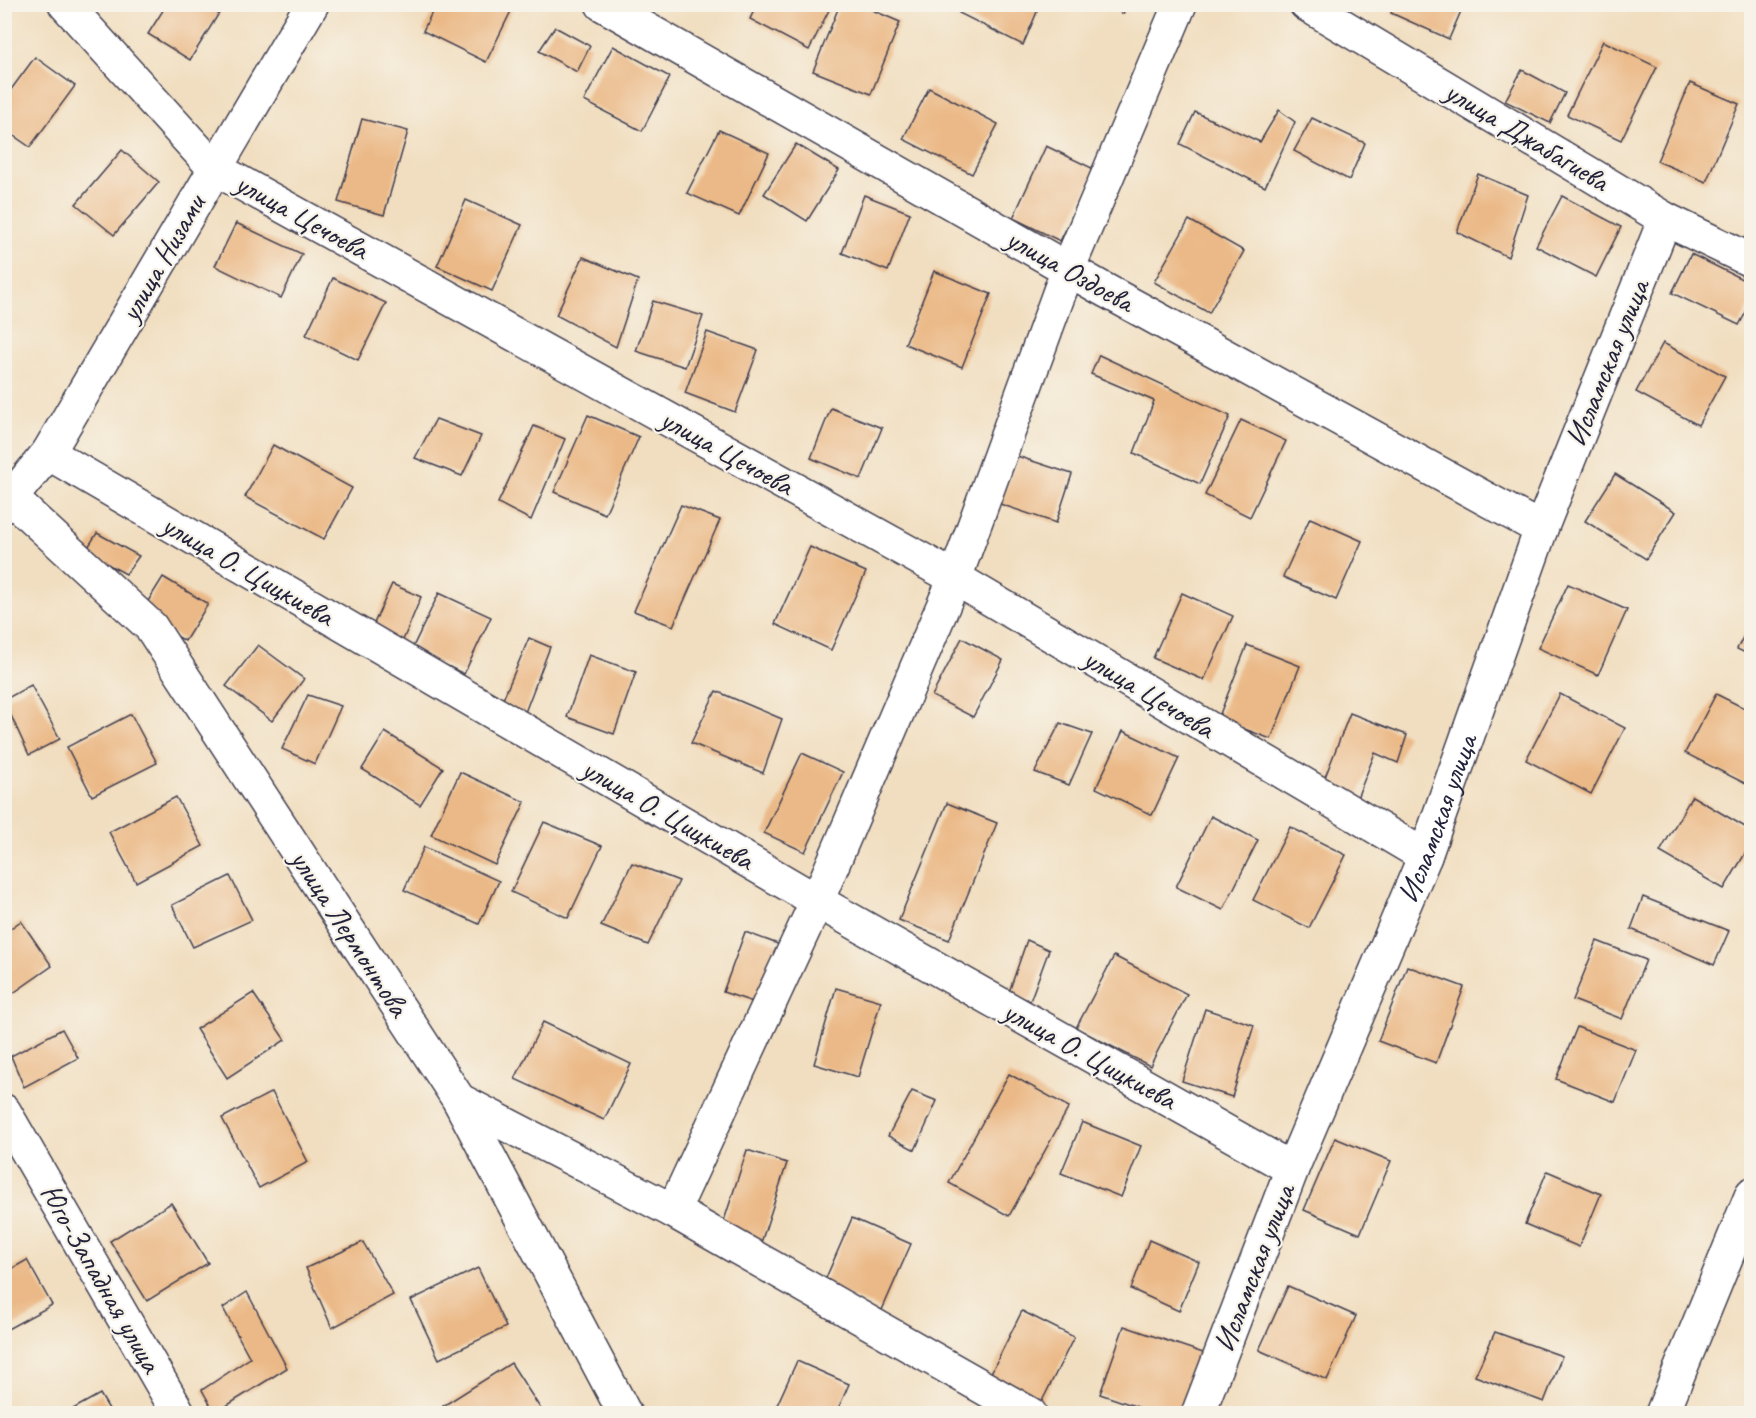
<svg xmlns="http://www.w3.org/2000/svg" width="1756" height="1418" font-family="Caveat,sans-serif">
<rect width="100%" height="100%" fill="#f7f3e8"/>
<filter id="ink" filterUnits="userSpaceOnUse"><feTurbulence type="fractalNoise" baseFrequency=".0167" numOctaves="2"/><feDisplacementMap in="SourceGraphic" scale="12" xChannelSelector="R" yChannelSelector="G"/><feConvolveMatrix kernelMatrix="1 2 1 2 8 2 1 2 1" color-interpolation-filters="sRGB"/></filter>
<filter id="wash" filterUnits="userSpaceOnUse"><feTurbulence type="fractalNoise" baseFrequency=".008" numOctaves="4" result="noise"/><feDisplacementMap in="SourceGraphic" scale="24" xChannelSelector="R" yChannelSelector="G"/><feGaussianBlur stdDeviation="1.35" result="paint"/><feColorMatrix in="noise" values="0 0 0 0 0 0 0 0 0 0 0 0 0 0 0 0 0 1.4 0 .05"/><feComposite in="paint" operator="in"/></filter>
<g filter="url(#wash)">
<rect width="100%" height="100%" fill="#f1dec0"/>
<g id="blocks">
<!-- building -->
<g fill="#ebb987">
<path d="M167 4H212L221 10 190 60 148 34Z"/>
<path d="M436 4H502L512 9 486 62 423 31Z"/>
<path d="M757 4H832L809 50 750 19Z"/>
<path d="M840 4H858L900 22 871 94 813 71Z"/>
<path d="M963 4H1033L1039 7 1023 45 959 13Z"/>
<path d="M1107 4H1128L1123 14Z"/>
<path d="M1394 4H1464L1449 39 1391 13Z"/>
<path d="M555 27 590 46 577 72 539 51Z"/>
<path d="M1603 41 1657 67 1621 140 1567 115Z"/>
<path d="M613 46 670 77 642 131 584 101Z"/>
<path d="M35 57 75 86 30 147 4 129V99Z"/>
<path d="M1522 70 1565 93 1550 123 1505 101Z"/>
<path d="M1690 83 1739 104 1706 182 1657 161Z"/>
<path d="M929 88 998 124 972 174 903 139Z"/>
<path d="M1279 110 1295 122 1265 187 1180 144 1195 112 1260 142Z"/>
<path d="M1312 118 1365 143 1349 180 1294 151Z"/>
<path d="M362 119 408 131 384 215 338 202Z"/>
<path d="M719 130 769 153 739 216 687 193Z"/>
<path d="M796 144 839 170 807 221 764 194Z"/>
<path d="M1046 146 1096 170 1060 241 1013 218Z"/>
<path d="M122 150 159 182 114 235 76 204Z"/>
<path d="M1478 174 1528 195 1508 257 1457 232Z"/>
<path d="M864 195 910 213 888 271 842 253Z"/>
<path d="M1562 196 1621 227 1596 277 1536 246Z"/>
<path d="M466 200 522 225 492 291 437 266Z"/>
<path d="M1189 220 1244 251 1209 313 1154 282Z"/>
<path d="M236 223 302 254 281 298 215 266Z"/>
<path d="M1691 254 1752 284V301L1739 325 1672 293Z"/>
<path d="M583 257 638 280 616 347 556 315Z"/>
<path d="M934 271 991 294 962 367 905 344Z"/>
<path d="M333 278 386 303 358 360 306 335Z"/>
<path d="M653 301 703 316 685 367 636 351Z"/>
<path d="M707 332 758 350 735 412 685 393Z"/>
<path d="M1663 343 1725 376 1698 425 1636 392Z"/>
<path d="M1099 355 1230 416 1200 484 1134 453 1154 401 1091 374Z"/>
<path d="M831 408 882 428 861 479 811 458Z"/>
<path d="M588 415 639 437 605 514 554 492Z"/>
<path d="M436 419 481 436 462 476 415 458Z"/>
<path d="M1241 420 1286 441 1250 517 1205 495Z"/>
<path d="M534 426 565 439 531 520 498 503Z"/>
<path d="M273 445 352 488 324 539 245 497Z"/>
<path d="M1017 456 1072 474 1056 523 1000 504Z"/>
<path d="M1615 474 1676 512 1646 559 1585 521Z"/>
<path d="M681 505 720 520 673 626 634 611Z"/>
<path d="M1310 518 1362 541 1336 600 1283 577Z"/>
<path d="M97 533 139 556 126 574 85 552Z"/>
<path d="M810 547 866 572 831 650 775 624Z"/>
<path d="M163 577 208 604 185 641 140 614Z"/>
<path d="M392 584 421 597 401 645 371 630Z"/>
<path d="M1568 584 1627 610 1598 675 1538 648Z"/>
<path d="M439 593 491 617 464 674 412 649Z"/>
<path d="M1182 593 1233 616 1204 680 1153 658Z"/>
<path d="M1752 620V656L1737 649Z"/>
<path d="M529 638 550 647 524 715 501 704Z"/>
<path d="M962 638 1003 660 973 717 932 696Z"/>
<path d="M258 645 304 679 272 721 226 686Z"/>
<path d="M1247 645 1300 666 1271 739 1218 719Z"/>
<path d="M589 655 636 672 614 734 567 717Z"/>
<path d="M31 685 60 739 29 755 4 700Z"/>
<path d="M716 691 782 719 763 773 691 743Z"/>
<path d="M1560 694 1625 728 1591 794 1526 760Z"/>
<path d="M1716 694 1752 712V787L1685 753Z"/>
<path d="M308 695 341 706 315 764 282 749Z"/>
<path d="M1350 713 1407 735 1398 763 1375 753 1355 803 1322 785Z"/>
<path d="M131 714 157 763 92 796 67 747Z"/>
<path d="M1060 723 1092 734 1069 785 1035 772Z"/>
<path d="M1123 731 1179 758 1152 815 1096 788Z"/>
<path d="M385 732 443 768 420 805 362 769Z"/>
<path d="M802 753 843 772 805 852 764 833Z"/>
<path d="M460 772 525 802 495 865 431 835Z"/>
<path d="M1692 796 1752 831V842L1724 889 1660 852Z"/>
<path d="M176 797 203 846 136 882 109 832Z"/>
<path d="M947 803 997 823 949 940 899 920Z"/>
<path d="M1211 816 1258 840 1223 910 1176 887Z"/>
<path d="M544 822 602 846 568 918 511 892Z"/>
<path d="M1290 827 1346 855 1309 928 1253 900Z"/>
<path d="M424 847 499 881 479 924 404 890Z"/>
<path d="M632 863 679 881 648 945 601 926Z"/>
<path d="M230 876 252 920 193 947 172 905Z"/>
<path d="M1643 897 1729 931 1714 965 1631 929Z"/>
<path d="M21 921 52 966 9 996 4 990V933Z"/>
<path d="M745 932 786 947 765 1006 723 992Z"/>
<path d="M1027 940 1049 950 1030 1001 1009 992Z"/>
<path d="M1597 941 1646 960 1622 1019 1573 1000Z"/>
<path d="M1114 956 1187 994 1150 1066 1076 1028Z"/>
<path d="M1407 966 1464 987 1436 1063 1378 1041Z"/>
<path d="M836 988 881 1001 858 1077 814 1064Z"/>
<path d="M253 993 285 1040 227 1078 196 1029Z"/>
<path d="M1205 1009 1254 1025 1232 1097 1182 1081Z"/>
<path d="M543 1022 631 1064 604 1120 515 1079Z"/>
<path d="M1577 1027 1636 1050 1615 1102 1556 1079Z"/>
<path d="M62 1029 78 1058 24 1087 11 1056Z"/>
<path d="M1009 1074 1069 1107 1009 1216 949 1183Z"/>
<path d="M912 1091 937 1101 915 1150 888 1136Z"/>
<path d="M272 1092 308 1162 259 1188 222 1118Z"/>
<path d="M1082 1122 1141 1146 1121 1197 1061 1173Z"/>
<path d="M1335 1138 1391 1161 1360 1234 1304 1210Z"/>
<path d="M747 1150 787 1163 760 1246 720 1233Z"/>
<path d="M1547 1171 1601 1194 1579 1247 1525 1224Z"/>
<path d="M171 1203 208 1263 147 1301 110 1241Z"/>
<path d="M852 1218 911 1244 882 1310 823 1285Z"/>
<path d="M1149 1240 1199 1262 1179 1311 1131 1289Z"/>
<path d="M363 1242 393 1295 332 1328 306 1268Z"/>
<path d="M27 1260 52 1305 4 1331V1273Z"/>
<path d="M478 1268 506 1327 439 1359 411 1300Z"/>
<path d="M1288 1286 1356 1316 1327 1380 1259 1350Z"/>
<path d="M247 1292 287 1368 215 1413 202 1390 250 1358 223 1308Z"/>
<path d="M1022 1311 1074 1337 1039 1407 987 1381Z"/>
<path d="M1124 1326 1206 1354 1186 1414H1158L1100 1394Z"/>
<path d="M1495 1332 1562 1356 1544 1402 1475 1376Z"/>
<path d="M797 1361 849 1384 836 1414H773Z"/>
<path d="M511 1363 544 1414H448L443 1406Z"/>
<path d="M100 1394 112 1414H64Z"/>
</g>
</g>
</g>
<g filter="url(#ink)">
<use href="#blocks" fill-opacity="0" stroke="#413e4f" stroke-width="1.5"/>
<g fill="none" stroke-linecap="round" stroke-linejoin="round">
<defs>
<g id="minor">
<path d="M65 4 214 168 955 578 1425 856"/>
<path d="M602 4 1101 288 1541 529"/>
<path d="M1306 4 1665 219 1752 261"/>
<path d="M48 453 817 901 1292 1169"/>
<path d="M12 499 151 627 459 1100 625 1414"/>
<path d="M4 506 48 453 312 4"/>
<path d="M459 1100 673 1211 1030 1414"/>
<path d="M4 1111 179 1414"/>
<path d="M673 1211 817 901 955 578 1068 269 1180 4"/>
<path id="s1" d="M1198 1414 1292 1169 1425 856 1541 529 1665 219"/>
</g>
<path id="primary" d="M1662 1414 1752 1194"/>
</defs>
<!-- minor casing -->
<use href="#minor" stroke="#413e4f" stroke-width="36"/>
<!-- primary casing -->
<use href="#primary" stroke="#413e4f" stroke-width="36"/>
<!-- minor -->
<use href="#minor" stroke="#fff" stroke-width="33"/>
<!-- primary -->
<use href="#primary" stroke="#fff" stroke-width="33"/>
</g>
</g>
<g text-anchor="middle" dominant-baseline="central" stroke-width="4.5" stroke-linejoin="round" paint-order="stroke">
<!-- street labels -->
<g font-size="30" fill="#22223b" stroke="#f7f3e8">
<text transform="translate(1527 136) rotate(31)">улица Джабагиева</text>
<text transform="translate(302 216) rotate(29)">улица Цечоева</text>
<text transform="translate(162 258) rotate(-60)">улица Низами</text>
<text transform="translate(1070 270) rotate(29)">улица Оздоева</text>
<text transform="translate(1607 363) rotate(-68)">Исламская улица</text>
<text transform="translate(727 452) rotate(29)">улица Цечоева</text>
<text transform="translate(248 570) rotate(30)">улица О. Цицкиева</text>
<text transform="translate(1149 693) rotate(31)">улица Цечоева</text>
<text transform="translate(668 814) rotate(30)">улица О. Цицкиева</text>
<text stroke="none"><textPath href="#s1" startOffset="642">Исламская улица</textPath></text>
<text transform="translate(350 933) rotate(57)">улица Лермонтова</text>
<text transform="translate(1090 1055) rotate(29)">улица О. Цицкиева</text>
<text transform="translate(1254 1268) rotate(-69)">Исламская улица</text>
<text transform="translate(101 1278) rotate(60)">Юго-Западная улица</text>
</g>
</g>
<!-- margin -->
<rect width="1756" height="1418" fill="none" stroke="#f7f3e8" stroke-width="24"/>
</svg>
